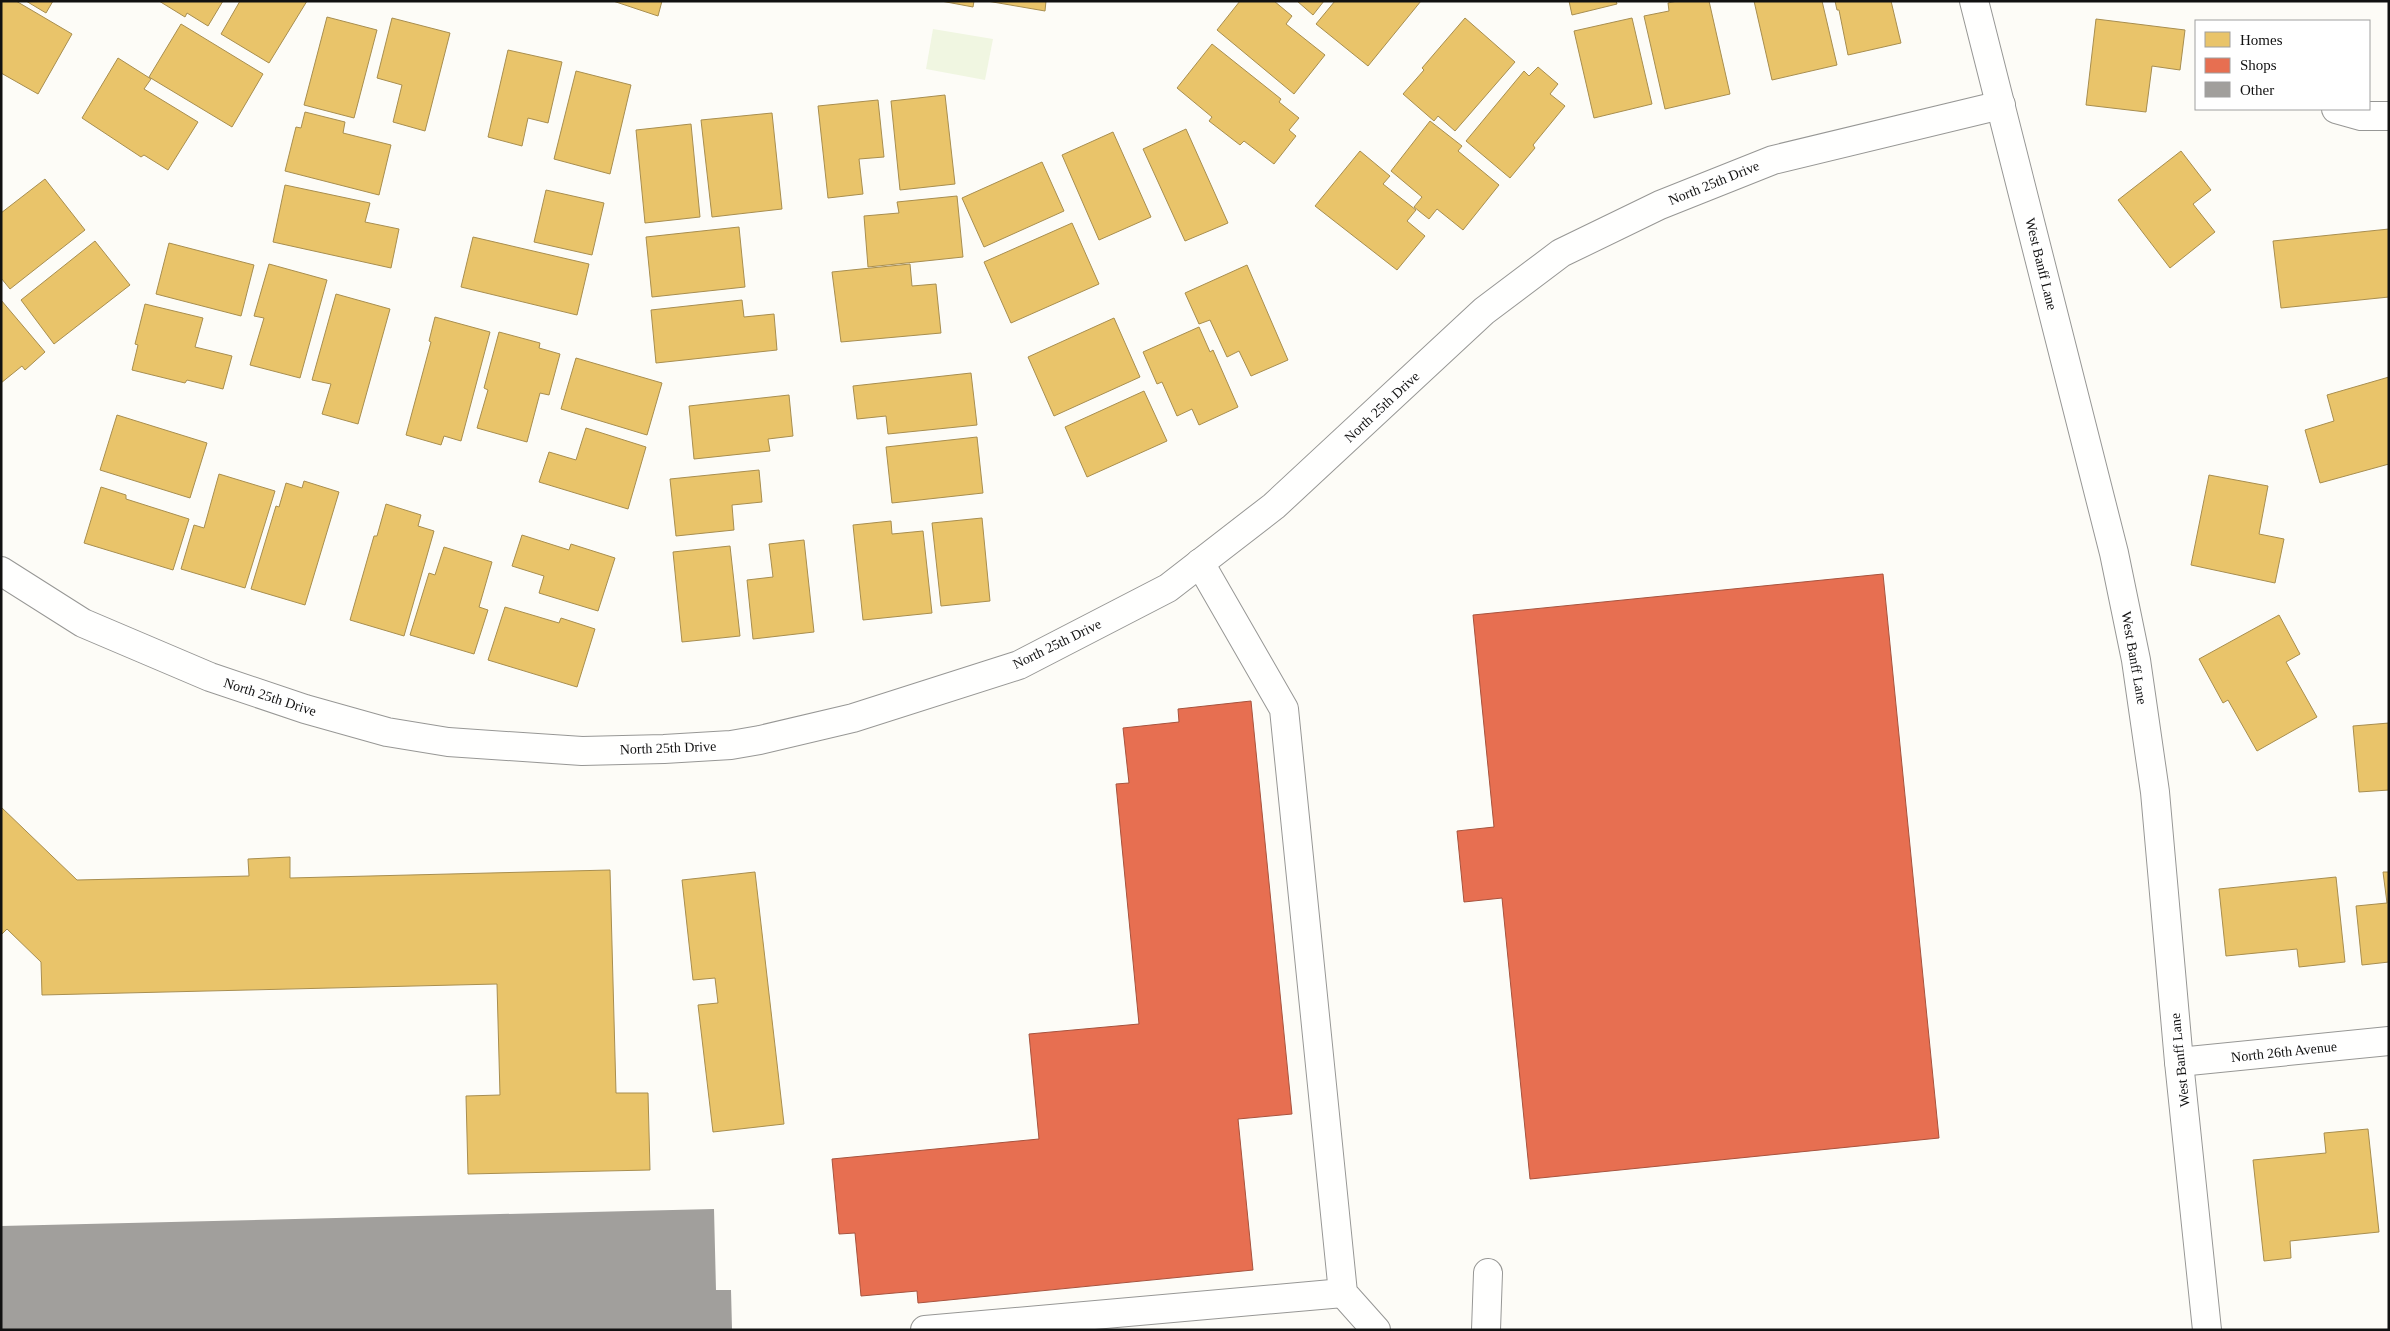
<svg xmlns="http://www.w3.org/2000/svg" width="2390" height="1331" font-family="'Times New Roman',serif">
<rect width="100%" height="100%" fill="#fdfcf7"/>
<!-- pitch -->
<path fill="#f0f6e1" d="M933 29 993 39 985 80 926 69Z"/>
<!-- homes -->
<g fill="#e9c46a" stroke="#a88e4f">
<path d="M1 1H16L72 34 38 94 1 73Z"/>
<path d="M26 1H53L46 13Z"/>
<path d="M159 1H223L208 26 187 13 185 17Z"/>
<path d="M240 1H307L269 63 221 34Z"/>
<path d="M613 1H662L658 16Z"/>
<path d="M941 1H974L973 7Z"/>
<path d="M987 1H1046L1045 11Z"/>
<path d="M1240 1H1274L1292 16 1286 24 1325 55 1294 94 1217 30Z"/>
<path d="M1297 1H1324L1313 15Z"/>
<path d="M1335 1H1421L1368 66 1316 24Z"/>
<path d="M1569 1H1616L1617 4 1572 15Z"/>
<path d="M1677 1H1709L1730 94 1665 109 1644 16 1669 11 1668 3Z"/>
<path d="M1754 1H1822L1837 65 1772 80Z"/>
<path d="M1835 1H1891L1901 43 1848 55 1839 10H1837Z"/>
<path d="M327 17 377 30 354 118 304 105Z"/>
<path d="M392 18 450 33 425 131 393 122 402 85 377 78Z"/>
<path d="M1465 18 1515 62 1455 131 1438 116 1434 121 1403 94 1424 70 1422 68Z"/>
<path d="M1632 18 1652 104 1594 118 1574 31Z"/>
<path d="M2096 19 2185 30 2180 70 2152 66 2146 112 2086 105Z"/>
<path d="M181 24 263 74 232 127 149 77Z"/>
<path d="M1212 44 1281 99 1279 102 1299 118 1289 130 1296 136 1274 164 1244 141 1240 145 1209 121 1212 117 1177 88Z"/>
<path d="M508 50 562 62 548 123 528 118 522 146 488 137Z"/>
<path d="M118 58 151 79 144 89 198 122 168 170 144 155 141 157 82 118Z"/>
<path d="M1538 67 1558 84 1550 94 1565 106 1533 145 1535 148 1510 178 1466 141 1524 71 1529 76Z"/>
<path d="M576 71 631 85 610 174 554 159Z"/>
<path d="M945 95 955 184 900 190 891 101Z"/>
<path d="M878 100 884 157 859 159 863 194 828 198 818 106Z"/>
<path d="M305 112 345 122 343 133 391 145 379 195 285 171 296 127 301 128Z"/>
<path d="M772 113 782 209 712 217 701 120Z"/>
<path d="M1430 121 1462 146 1458 151 1499 185 1463 230 1437 209 1429 219 1414 207 1422 197 1391 171Z"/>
<path d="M691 124 700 217 645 223 636 130Z"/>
<path d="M1186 129 1228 223 1185 241 1143 149Z"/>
<path d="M1113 132 1151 217 1099 240 1062 155Z"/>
<path d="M1360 151 1390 176 1383 184 1416 210 1407 221 1425 236 1397 270 1315 206Z"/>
<path d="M2181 151 2211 190 2193 204 2215 232 2170 268 2118 200Z"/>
<path d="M1042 162 1064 211 984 247 962 198Z"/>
<path d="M45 179 85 230 10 289 1 278V213Z"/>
<path d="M285 185 370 203 365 222 399 229 391 268 273 242Z"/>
<path d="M546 190 604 203 592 255 534 242Z"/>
<path d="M957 196 963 257 868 267 864 216 899 213 897 202Z"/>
<path d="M1072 223 1099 284 1011 323 984 262Z"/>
<path d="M739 227 745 287 652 297 646 237Z"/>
<path d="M2389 229V297L2281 308 2273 241Z"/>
<path d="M473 237 589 264 577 315 461 287Z"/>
<path d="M95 241 130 285 54 344 21 300Z"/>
<path d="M169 243 254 265 241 316 156 294Z"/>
<path d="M269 264 327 280 300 378 250 365 264 318 254 316Z"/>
<path d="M910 264 912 286 936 284 941 333 841 342 832 272Z"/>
<path d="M1247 265 1288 360 1251 376 1239 351 1227 357 1210 320 1199 324 1185 293Z"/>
<path d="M336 294 390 309 358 424 322 414 331 384 312 380Z"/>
<path d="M1 300 45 352 25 370 22 366 1 383Z"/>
<path d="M742 300 744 317 774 314 777 350 656 363 651 310Z"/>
<path d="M145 304 203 318 195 347 232 356 223 389 187 380 185 383 132 370 138 345 135 344Z"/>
<path d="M435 317 490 332 461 441 444 436 441 445 406 435 431 342 429 341Z"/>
<path d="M1114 318 1140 377 1054 416 1028 357Z"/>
<path d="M1199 327 1210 352 1213 350 1238 407 1199 425 1192 409 1177 416 1162 382 1157 384 1143 352Z"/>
<path d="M499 332 540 343 539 348 560 354 549 395 540 393 527 442 477 428 488 390 484 388Z"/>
<path d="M576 358 662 383 647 435 561 409Z"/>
<path d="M971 373 977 425 888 434 886 416 857 419 853 386Z"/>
<path d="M2389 377V464L2320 483 2305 430 2334 421 2327 395Z"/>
<path d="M1144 391 1167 441 1087 477 1065 427Z"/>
<path d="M789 395 793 436 768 439 770 451 694 459 689 406Z"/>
<path d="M117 415 207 443 190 498 100 470Z"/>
<path d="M586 428 646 447 628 509 539 482 549 452 576 460Z"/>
<path d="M977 437 983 493 892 503 886 447Z"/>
<path d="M759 470 762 502 732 505 734 530 676 536 670 479Z"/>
<path d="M219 474 275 491 245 588 181 569 194 525 204 528Z"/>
<path d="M2209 475 2268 486 2259 534 2284 539 2275 583 2191 565Z"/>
<path d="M304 481 339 492 305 605 251 589 276 506 279 507 286 483 302 488Z"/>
<path d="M101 487 126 495V499L189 519 173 570 84 543Z"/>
<path d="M386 504 421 515 418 526 434 531 404 636 350 620 374 536H377Z"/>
<path d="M982 518 990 601 941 606 932 523Z"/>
<path d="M891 521 892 534 923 531 932 613 863 620 853 525Z"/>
<path d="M522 535 569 550 571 544 615 558 598 611 539 593 544 576 512 566Z"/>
<path d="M804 540 814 632 753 639 747 580 773 577 769 544Z"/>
<path d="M730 546 740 636 682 642 673 552Z"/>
<path d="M444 547 492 562 479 607 488 610 474 654 410 635 429 573 435 575Z"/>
<path d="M505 607 559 623 561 618 595 629 577 687 488 660Z"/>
<path d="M2279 615 2300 654 2286 662 2317 717 2257 751 2228 700 2223 703 2199 659Z"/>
<path d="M2389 723V790L2359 792 2353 726Z"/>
<path d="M1 807 77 880 249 876 248 859 290 857V878L610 870 616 1093H648L650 1170 468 1174 466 1096 500 1095 497 984 42 995 41 962 7 929 1 935Z"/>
<path d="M755 872 784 1124 713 1132 698 1005 718 1003 715 978 693 980 682 880Z"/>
<path d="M2383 872H2389V962L2362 965 2356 906 2387 903Z"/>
<path d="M2336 877 2345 962 2299 967 2297 949 2226 956 2219 889Z"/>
<path d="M2368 1129 2379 1232 2290 1241 2291 1258 2264 1261 2253 1160 2326 1153 2324 1133Z"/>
</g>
<!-- shops -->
<g fill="#e76f51" stroke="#a7533e">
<path d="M1883 574 1939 1138 1530 1179 1502 898 1464 902 1457 831 1494 827 1473 615Z"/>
<path d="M1251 701 1292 1114 1238 1119 1253 1270 918 1303 917 1291 861 1296 855 1233 839 1234 832 1159 1039 1139 1029 1034 1139 1024 1116 784 1129 783 1123 728 1179 722 1178 709Z"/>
</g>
<!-- building -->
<path fill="#a19f9c" d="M714 1209 716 1290H731L732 1329 1 1330V1226Z"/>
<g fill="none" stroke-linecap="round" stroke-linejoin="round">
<defs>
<g id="minor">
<path d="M1974 1 2114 553 2136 660 2155 792 2179 1062 2207 1330"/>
<path d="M2336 109 2361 116H2389"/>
<path d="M1200 563 1284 709 1343 1293 1376 1330"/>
<path d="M1 571 83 623 210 677 305 709 387 732 448 742 582 751 664 749 731 745 760 740 853 718 1019 665 1168 588 1274 506 1484 311 1561 253 1660 205 1773 160 2001 105"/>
<path d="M2179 1062 2389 1041"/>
<path d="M925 1330 1343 1293"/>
<path d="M1486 1330 1488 1273"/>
</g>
</defs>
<!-- minor casing -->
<use href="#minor" stroke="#979795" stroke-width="30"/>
<!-- minor -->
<use href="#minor" stroke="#fffffe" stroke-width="28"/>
</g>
<g text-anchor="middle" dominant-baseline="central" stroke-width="5" stroke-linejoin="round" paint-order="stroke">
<!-- street labels -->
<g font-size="14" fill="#111" stroke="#fff">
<text transform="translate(1714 183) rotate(-22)">North 25th Drive</text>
<text transform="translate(2041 264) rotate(76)">West Banff Lane</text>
<text transform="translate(1382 407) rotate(-43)">North 25th Drive</text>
<text transform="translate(1057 644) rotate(-26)">North 25th Drive</text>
<text transform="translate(2134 658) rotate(80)">West Banff Lane</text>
<text transform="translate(270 697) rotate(18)">North 25th Drive</text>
<text transform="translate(668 748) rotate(-2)">North 25th Drive</text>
<text transform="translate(2284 1052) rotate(-6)">North 26th Avenue</text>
<text transform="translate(2180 1060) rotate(-96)">West Banff Lane</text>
</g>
</g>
<!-- border -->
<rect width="2390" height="1331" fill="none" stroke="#111111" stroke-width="5"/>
<!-- legend -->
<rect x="2195" y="20" width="175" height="90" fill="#ffffff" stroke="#a0a0a0"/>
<rect x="2205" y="32" width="25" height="15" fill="#e9c46a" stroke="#a0a0a0"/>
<text x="2240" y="45" font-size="15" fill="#111111">Homes</text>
<rect x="2205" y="58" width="25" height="15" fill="#e76f51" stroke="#a0a0a0"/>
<text x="2240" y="70" font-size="15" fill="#111111">Shops</text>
<rect x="2205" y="82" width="25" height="15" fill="#a19f9c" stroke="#a0a0a0"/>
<text x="2240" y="95" font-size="15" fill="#111111">Other</text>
</svg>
